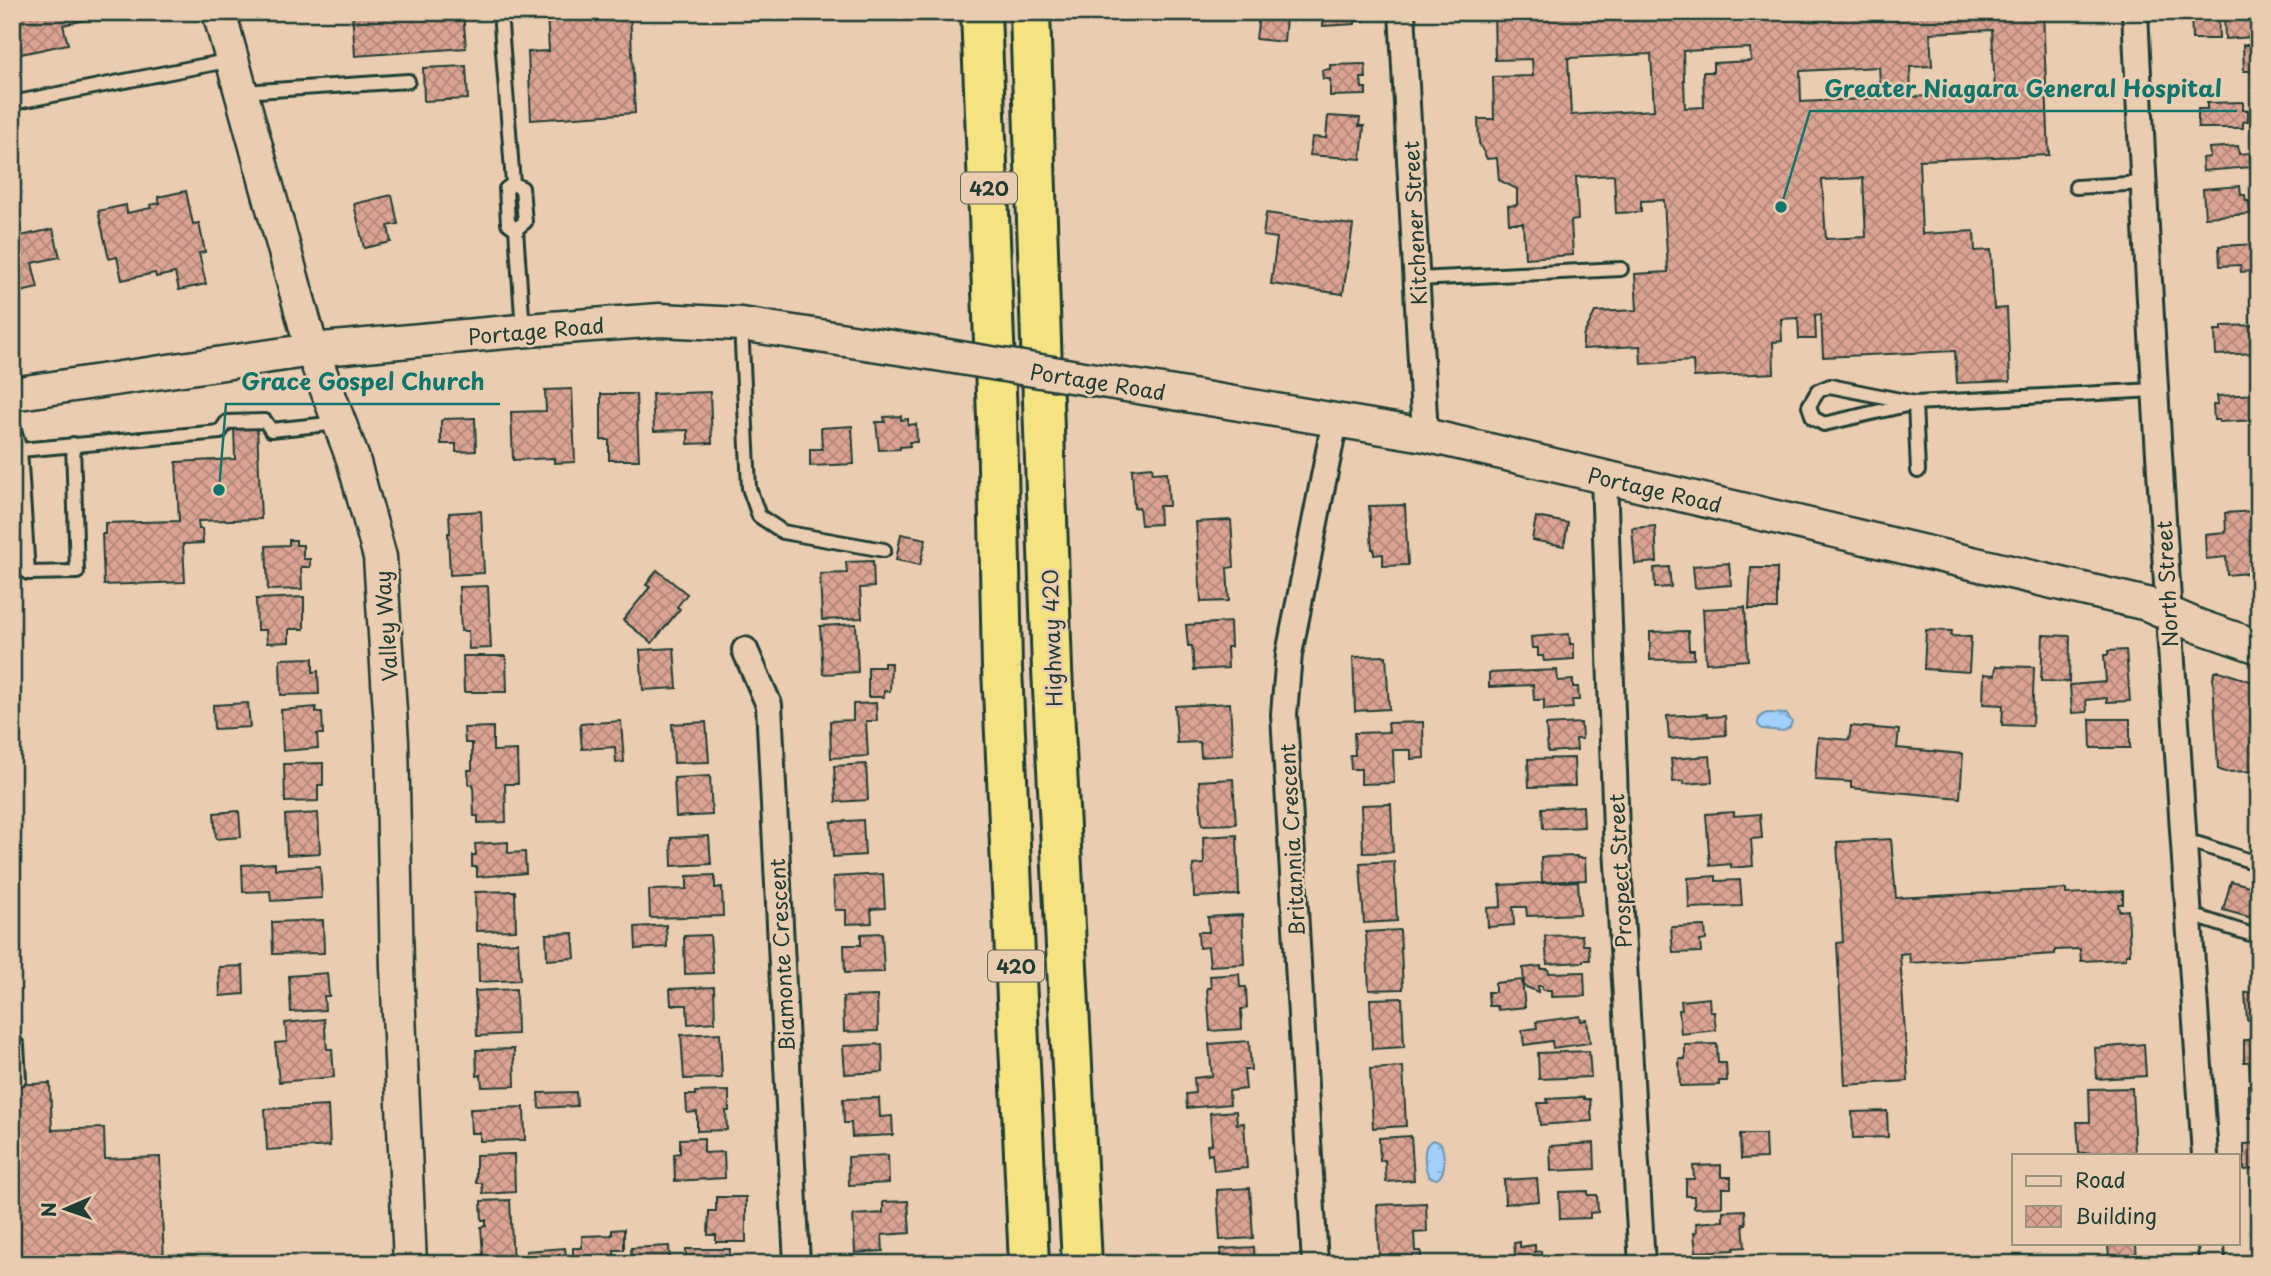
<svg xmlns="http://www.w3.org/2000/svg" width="2271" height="1276" font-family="'Playpen Sans',sans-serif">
<defs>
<pattern id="water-ripples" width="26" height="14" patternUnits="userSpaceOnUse" patternTransform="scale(1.75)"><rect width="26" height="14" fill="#a2d0fd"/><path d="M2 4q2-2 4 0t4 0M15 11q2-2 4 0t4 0" fill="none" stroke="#83aace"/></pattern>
<pattern id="building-cross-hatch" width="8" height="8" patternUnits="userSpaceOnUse" patternTransform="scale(1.75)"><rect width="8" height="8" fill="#dba393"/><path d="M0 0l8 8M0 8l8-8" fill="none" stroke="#b18679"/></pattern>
</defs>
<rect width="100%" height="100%" fill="#eacdb1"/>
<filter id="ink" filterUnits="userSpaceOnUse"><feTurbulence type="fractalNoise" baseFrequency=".0143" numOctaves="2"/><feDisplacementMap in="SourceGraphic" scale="14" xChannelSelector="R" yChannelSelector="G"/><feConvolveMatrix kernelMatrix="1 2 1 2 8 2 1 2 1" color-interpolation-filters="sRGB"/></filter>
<g filter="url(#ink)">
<!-- water -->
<g fill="url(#water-ripples)" stroke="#6e95ad" stroke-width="2">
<path d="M1768 713 1786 714 1792 721 1790 727 1783 731 1762 729 1758 725C1758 718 1761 714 1768 713Z"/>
<path d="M1433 1140 1441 1143C1444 1154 1448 1172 1437 1179L1429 1177C1424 1166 1421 1144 1433 1140Z"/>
</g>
<!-- building -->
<g fill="url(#building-cross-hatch)" stroke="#1f3d34" stroke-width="2" fill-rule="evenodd">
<path d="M12 12H92L94 18 63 25 68 44 12 56Z"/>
<path d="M352 12H463L466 48 355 56Z"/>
<path d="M547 12H630L635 113 531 120 528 52 549 51Z"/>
<path d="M1323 12H1363L1364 21H1355V24L1323 26Z"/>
<path d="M1494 12H2043L2049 155 1919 160 1922 234 1974 231 1975 251 1991 250 1994 309 2007 308 2010 381 1957 383 1955 351 1823 357 1821 314 1815 315 1816 339H1799L1798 318 1781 319 1782 341 1773 342 1774 373 1694 377 1693 361 1641 364 1640 346 1583 349V336L1595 312 1637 310 1635 274 1668 272 1664 200 1641 201V212L1616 213 1614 175 1576 177 1578 220 1571 221 1573 255 1525 258 1523 223H1509L1508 206 1517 205V189L1499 180 1497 158 1487 159 1479 143 1478 119H1494L1493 77 1533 76 1532 59 1495 60ZM1992 30 1995 93 1911 97 1910 67 1932 66 1930 33ZM1750 48 1751 61 1713 63V72H1703L1704 107 1685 108 1683 51ZM1651 54 1654 110 1571 115 1568 58ZM1879 67 1881 98 1801 102 1800 71ZM1863 178 1866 237 1826 239 1822 180Z"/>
<path d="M2191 12H2218L2219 39H2192Z"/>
<path d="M2224 12H2251L2253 37 2225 39Z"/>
<path d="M1259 15 1286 18 1284 42 1256 39Z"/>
<path d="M2243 45H2259V71H2244Z"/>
<path d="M1365 64 1366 78H1361L1362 88H1366V95L1330 96V79H1323L1322 70 1330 69V65Z"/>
<path d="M466 66 468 99 424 101 423 68Z"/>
<path d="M2243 102V110H2248V121L2243 122V128H2198V109H2207V103Z"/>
<path d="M1328 116 1360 118 1359 126H1364L1361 159 1310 155 1312 137 1326 138Z"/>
<path d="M2238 146 2239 154 2250 153 2251 167 2203 171 2202 158 2210 157 2209 148Z"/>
<path d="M2240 186 2241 195H2245L2246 201H2249L2250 214 2205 217 2203 189Z"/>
<path d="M186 191 193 224 199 223 205 252 199 253 206 284 179 290 175 273 156 277 155 273 122 280 117 257 109 259 98 211 126 205 127 213 151 208 150 205 160 203 158 197Z"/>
<path d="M392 195 398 224 388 226 391 242 364 248 354 204Z"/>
<path d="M1266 213 1353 225 1343 294 1271 284 1277 238 1263 236Z"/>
<path d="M53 229 60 257 32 263 38 288 12 294V250L19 249 16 237Z"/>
<path d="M2259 244V274H2254V271L2241 272 2240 265 2220 266 2219 246Z"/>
<path d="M2259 325 2258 353 2216 355 2215 330H2222V326Z"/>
<path d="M572 389 575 462 554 463V458L513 460 511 412 546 411 545 390Z"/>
<path d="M710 392 712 443 688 444V430L654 431 652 394Z"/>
<path d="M601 394H636L639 460H609V440H601Z"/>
<path d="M2259 394V420L2219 422V420H2214L2213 405 2218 404 2217 396Z"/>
<path d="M901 416V420L908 419V425L916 424 917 442H909L910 446 900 447V449L879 450 876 422H885L884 417Z"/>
<path d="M475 418 476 451 456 452V444H441V421L444 419Z"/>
<path d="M257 425 261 519 198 521 199 529H202L203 543 183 544 185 582 104 585 102 534H105V523L179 521 176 462 235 459 234 426Z"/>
<path d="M852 426 854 464 810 466V449H822L821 428Z"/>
<path d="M1152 467 1153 473 1167 472 1169 506H1159L1160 524 1141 525 1139 507 1134 508 1132 469Z"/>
<path d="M1405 505 1408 565 1383 566V554L1374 555V549H1372L1369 506Z"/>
<path d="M481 511 484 573 450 575 448 533H450L449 513Z"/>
<path d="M2254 511V513H2256L2259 572 2227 575 2226 557 2206 559 2205 534 2226 532 2225 513Z"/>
<path d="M1536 517 1568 523 1564 546 1532 540Z"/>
<path d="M1231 520 1234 567 1227 568 1229 601 1201 602 1196 522Z"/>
<path d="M1655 526 1657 562 1635 564 1632 528Z"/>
<path d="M901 534 926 539 920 565 896 560Z"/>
<path d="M289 540H296V545H303V559H310V567H301L302 589 268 590 266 546 289 545Z"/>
<path d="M873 561 874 587 860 588 862 618 822 620 820 574 847 573 846 562Z"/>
<path d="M1729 563 1731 585 1695 588 1693 566Z"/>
<path d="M1669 567 1671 587 1655 588 1654 568Z"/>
<path d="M1751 568H1777V609H1749Z"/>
<path d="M657 570 687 594 677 607 680 609 652 643 623 620 650 587 646 585Z"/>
<path d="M488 586 491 648 469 649 468 631H461L459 587Z"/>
<path d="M304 597V629H289V642L267 643 266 630H257L256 599Z"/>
<path d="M1745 607 1748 660 1706 663 1703 609Z"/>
<path d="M1230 622 1231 647H1227L1228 668 1194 670 1192 646H1188L1186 625Z"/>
<path d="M856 624 858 672 823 674 820 626Z"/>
<path d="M1926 630 1952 631 1951 636 1971 637 1969 672 1924 669Z"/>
<path d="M1688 631 1689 650H1694V659L1650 660V632Z"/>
<path d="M1569 634 1570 644H1574V659L1544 661 1543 656H1538V648H1532L1531 637Z"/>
<path d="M2043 635 2070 636 2069 682 2041 681Z"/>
<path d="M674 648 677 688 643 690 640 650Z"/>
<path d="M2126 650 2130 701 2107 702V698L2086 700 2087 712 2072 713 2070 685 2106 682 2104 655H2108V651Z"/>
<path d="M463 656H506L507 692H464Z"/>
<path d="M1386 656 1389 709 1355 711 1353 657Z"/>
<path d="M313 658V672L318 671 319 694 281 695 280 659Z"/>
<path d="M884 663H891L890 691H884V697H868V667H884Z"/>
<path d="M1996 666 2034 667 2032 726 2002 725 2003 705 1983 704 1984 674 1995 675Z"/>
<path d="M1557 670 1558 681 1573 680V687H1578L1579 700H1572L1573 708 1544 710V700H1534L1533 685 1489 687V673Z"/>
<path d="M2219 671 2259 684V771L2225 772 2218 769 2213 679 2214 672Z"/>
<path d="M248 703 250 727 214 729 213 705Z"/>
<path d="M876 703 877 721H866L868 756 831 758 830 721 853 720V704Z"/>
<path d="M1230 703 1233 755 1201 757 1200 742 1177 743 1175 706Z"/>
<path d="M316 707V712H322L323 734H317L318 748 283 751 281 710Z"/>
<path d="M1707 714 1708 717 1725 716 1726 735 1669 739 1667 716Z"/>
<path d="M2090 719H2130V748H2091Z"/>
<path d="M621 721 624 762 616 763 615 747 582 749 580 724Z"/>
<path d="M706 722 709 762 674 763 672 724Z"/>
<path d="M1423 722 1424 758 1411 759V750H1393L1394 783 1361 784V769H1351L1350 755H1355L1354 733 1389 732 1388 723Z"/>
<path d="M1581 723 1582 739H1576L1577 750 1548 752 1546 725Z"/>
<path d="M1851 726 1899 730 1897 748 1963 754 1960 798 1851 788V782L1815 780 1818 737 1849 740Z"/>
<path d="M493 727V751L517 750 518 784H505L506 822 478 823V816H474L473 784 469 785 468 770H472V743H465L464 728Z"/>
<path d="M1710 756 1712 782 1684 784V781L1673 782 1671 759Z"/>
<path d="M1574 758 1575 786 1529 787 1528 759Z"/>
<path d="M323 763V785H318V801L285 802 284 764Z"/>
<path d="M866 764 868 800 836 802 834 766Z"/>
<path d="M710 776 712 815 676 817 674 778Z"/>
<path d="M1233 779 1236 824 1202 825 1199 781Z"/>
<path d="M1391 804 1393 852 1363 853 1361 805Z"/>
<path d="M1583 806 1584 827 1543 829 1542 808Z"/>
<path d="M239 811 241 837 216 839 214 813Z"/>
<path d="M1734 812V816L1760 814 1762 838 1751 839 1753 866 1731 868V864L1710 866 1706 814Z"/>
<path d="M318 813 320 853 287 855 285 815Z"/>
<path d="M863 820 865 855 833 857 831 822Z"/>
<path d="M1237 835 1239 895 1194 897 1193 865 1204 864 1203 837Z"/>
<path d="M709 836 711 864 672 866 671 838Z"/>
<path d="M1891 839 1896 898 2066 889V894L2123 891V904H2118L2119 911 2128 910 2130 954H2126V959L2081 961 2080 949 2055 950V954L1910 963 1909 953 1900 954 1908 1081 1845 1085 1837 943 1843 942 1837 842Z"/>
<path d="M508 842V853L525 852 526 873 477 877V867H472V855H476L475 844Z"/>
<path d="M1577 856V858H1585L1586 880 1542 882 1541 857Z"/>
<path d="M1394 861 1397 921 1364 923 1360 863Z"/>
<path d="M275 863V869L320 866 322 898 271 901 270 891 243 892 242 865Z"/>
<path d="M883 874 885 908 871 909 872 923 846 924V910H835L833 877Z"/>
<path d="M715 875V888L722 887 723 916 650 918 649 890 687 889V876Z"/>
<path d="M1716 876V881L1740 880 1742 906 1689 908 1688 878Z"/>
<path d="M1578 881 1580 914 1527 916 1526 907H1513L1514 925 1488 927 1487 908 1501 907 1500 885Z"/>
<path d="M2231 881 2253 887 2254 883 2259 884V920L2223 910Z"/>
<path d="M515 891 516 930 476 931 475 892Z"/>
<path d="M1242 915 1244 964 1210 966 1208 947 1199 948 1198 932H1209L1208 917Z"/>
<path d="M323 920 324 953 273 954 272 922Z"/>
<path d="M666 925 667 947 636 949 635 927Z"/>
<path d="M1705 926 1706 940 1700 941 1701 952 1673 953 1671 927Z"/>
<path d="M1400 930 1403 989 1369 990 1366 932Z"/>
<path d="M573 933 575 958 547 960 546 934Z"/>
<path d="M882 933 884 972 845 973 844 945H861V934Z"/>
<path d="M710 935 713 973 685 974 684 936Z"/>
<path d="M1582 935 1583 945H1589L1590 960H1583V962L1547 964 1545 936Z"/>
<path d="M518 942 520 980 479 982 478 944Z"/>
<path d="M243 966 244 994 220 996 219 967Z"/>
<path d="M1541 966V969H1548L1549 973 1584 972 1585 996 1551 997V990H1543L1542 986H1538V992L1524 986 1523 968Z"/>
<path d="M327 973 329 996H324L325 1010 291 1012 289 976Z"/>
<path d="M1239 974 1240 987H1246L1247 1008 1241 1009 1242 1029 1210 1031 1207 988H1211L1210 976Z"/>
<path d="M1522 980 1525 1007 1498 1010 1497 1006H1489L1488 992H1495V983Z"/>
<path d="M714 987 715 1022 688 1024 687 1005H671L670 989Z"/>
<path d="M516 989 517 1034 477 1036 475 991Z"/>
<path d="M2259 992V1019L2247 1020 2245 993Z"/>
<path d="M877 996 878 1031 844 1032 843 997Z"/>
<path d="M1402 998 1404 1047 1372 1049 1370 999Z"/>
<path d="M1709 998 1710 1012H1714L1716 1030 1681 1034 1679 1010H1682L1681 1001Z"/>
<path d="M1580 1016 1581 1021 1587 1020 1590 1043 1553 1048 1552 1041 1524 1045 1522 1030 1537 1028 1536 1022Z"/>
<path d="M324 1019 327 1049H332L334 1077 279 1082 275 1043 287 1042 285 1023Z"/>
<path d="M720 1033 722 1078 684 1079 681 1035Z"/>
<path d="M2244 1040H2259V1078H2250L2249 1062H2244Z"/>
<path d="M1249 1041 1251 1070H1244L1246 1089 1229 1091 1230 1104 1187 1108 1186 1094 1195 1093 1194 1078 1212 1076 1209 1044Z"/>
<path d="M882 1044 883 1072 845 1074 843 1046Z"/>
<path d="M1717 1044 1718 1063H1726L1727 1081H1719V1085L1680 1086 1679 1059H1685V1045Z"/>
<path d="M2144 1044 2146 1076 2097 1079 2095 1048Z"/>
<path d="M514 1049 515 1086 482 1087 481 1075 477 1076 476 1050Z"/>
<path d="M1589 1051 1591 1077 1539 1079 1538 1053Z"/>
<path d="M1403 1067 1406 1126 1373 1128 1370 1069Z"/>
<path d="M50 1083 52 1130 104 1128 105 1159 160 1157 164 1264H12V1085Z"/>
<path d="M2259 1084V1132L2254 1133V1118H2249L2248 1085Z"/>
<path d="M2132 1088 2135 1155H2093V1153H2079L2077 1122H2090L2089 1089Z"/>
<path d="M729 1091V1111H726L727 1130 697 1131V1112L687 1113 686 1095H695V1092Z"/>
<path d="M576 1092 577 1106 539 1108 538 1093Z"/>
<path d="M1584 1097V1099H1590L1592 1121 1540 1125 1538 1103H1548L1547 1099Z"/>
<path d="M879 1098 880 1117 892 1116 893 1135 852 1137 851 1123H844L843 1099Z"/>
<path d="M328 1106 330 1146 267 1150 265 1109Z"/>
<path d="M524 1107 525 1140 480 1141V1133H471L470 1109Z"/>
<path d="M1236 1111 1237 1124 1244 1123 1247 1168 1214 1171 1212 1154 1208 1155 1207 1145 1212 1144 1210 1113Z"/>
<path d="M1887 1111 1888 1137 1853 1138 1852 1112Z"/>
<path d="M1740 1134H1765L1766 1158 1741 1159Z"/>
<path d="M1411 1136 1414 1180 1386 1182 1385 1160 1380 1161 1379 1138Z"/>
<path d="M704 1138V1153L724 1152 725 1178 675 1181 674 1154 680 1153V1139Z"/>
<path d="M1594 1143 1595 1169 1551 1171 1550 1146Z"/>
<path d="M2259 1143V1169L2244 1170V1144Z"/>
<path d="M514 1154 515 1192 483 1194 482 1183H476V1155Z"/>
<path d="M888 1155 889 1183 849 1185 848 1157Z"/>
<path d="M1721 1165V1177H1731V1188H1722V1207L1694 1208V1196H1686V1179H1694L1693 1166Z"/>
<path d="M1537 1178 1539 1201 1505 1204 1504 1180Z"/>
<path d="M1250 1188 1253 1238 1220 1240 1217 1190Z"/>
<path d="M1588 1191V1195H1597L1598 1212 1590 1213V1218L1560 1219 1559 1192Z"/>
<path d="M716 1197H746V1242H716V1235H708L709 1211H716Z"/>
<path d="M510 1200 513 1264H480L479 1255H483L481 1227 486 1226V1220H482L481 1201Z"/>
<path d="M908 1201 910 1233 882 1235 883 1251 855 1253 853 1215 883 1213V1202Z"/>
<path d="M1426 1203 1427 1232 1414 1233 1415 1251H1421V1263L1390 1264 1389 1255H1379L1377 1205Z"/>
<path d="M1745 1210 1746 1224H1743L1745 1247 1734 1248V1250L1696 1252 1694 1233 1697 1232 1696 1223 1723 1221V1211Z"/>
<path d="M624 1229V1250H614V1264H573V1248H582V1236L612 1235V1230Z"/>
<path d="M1520 1242V1247L1535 1245V1252L1541 1251 1542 1264H1516L1514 1243Z"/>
<path d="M2136 1244 2137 1264H2066L2065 1259 2109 1257 2108 1246Z"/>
<path d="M669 1246 670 1264H632L631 1248Z"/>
<path d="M1254 1247 1255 1264H1221V1249Z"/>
<path d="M565 1248 567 1264H527L526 1251Z"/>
<path d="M686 1249H730L729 1264H686Z"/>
</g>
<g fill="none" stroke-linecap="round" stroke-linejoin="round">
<defs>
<g id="service">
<path d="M500 12 513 184 506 189 508 223 516 229 523 330"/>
<path d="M242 92 408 81"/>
<path d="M12 103 232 60"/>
<path d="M513 184 522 188 525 222 516 229"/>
<path d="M2076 187 2143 183"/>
<path d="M1417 279 1621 269"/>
<path d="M741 324 749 488 759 516 783 532 884 550"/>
<path d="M1915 403 1830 386 1818 391 1809 406 1813 418 1824 424 1915 403 2155 390"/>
<path d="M1915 403 1918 471"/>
<path d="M12 423 20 450"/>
<path d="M73 444 77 572 28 573 20 450 220 432 227 422 265 421 271 430 338 423"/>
<path d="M2185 845 2199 844 2259 864"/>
<path d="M2188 914 2259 937"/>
<path d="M12 1046 17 1045 19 1079"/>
</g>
<g id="minor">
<path d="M1402 12 1425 435"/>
<path d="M2135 12C2153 394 2179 774 2205 1155"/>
<path d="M1604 477 1616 831 1642 1264"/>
<path d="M745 650 769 705 797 1264"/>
<path d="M2211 1243 2212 1264"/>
<path d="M1315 1264 1284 714 1289 654 1335 421"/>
</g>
<g id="tertiary">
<path d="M219 12 312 350 353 459 380 557 392 742 397 968 410 1264"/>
<path d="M1108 382 1425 435 2147 604 2198 626 2259 647"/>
<path d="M12 394 312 350 551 328 660 320 741 324 924 352"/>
</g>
<g id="motorway">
<path d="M981 12 997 417 1002 668 1029 1264"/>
<path d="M1030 12 1052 669 1082 1264"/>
</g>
</defs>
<!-- service casing -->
<use href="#service" stroke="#1f3d34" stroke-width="18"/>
<!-- minor casing -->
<use href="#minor" stroke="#1f3d34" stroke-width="30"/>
<!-- tertiary casing -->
<use href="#tertiary" stroke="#1f3d34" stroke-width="37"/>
<!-- motorway casing -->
<use href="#motorway" stroke="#1f3d34" stroke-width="44"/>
<!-- service -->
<use href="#service" stroke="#eacdb1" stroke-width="12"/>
<!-- minor -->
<use href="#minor" stroke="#eacdb1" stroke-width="24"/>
<!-- tertiary -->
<use href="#tertiary" stroke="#eacdb1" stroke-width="32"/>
<!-- motorway -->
<use href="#motorway" stroke="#f5e382" stroke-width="38"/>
<defs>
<path id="tertiary-bridge" d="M924 352 1108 382"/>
</defs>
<!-- tertiary-bridge casing -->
<use href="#tertiary-bridge" stroke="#1f3d34" stroke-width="37" stroke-linecap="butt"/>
<!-- tertiary-bridge -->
<use href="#tertiary-bridge" stroke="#eacdb1" stroke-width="32"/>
</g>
</g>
<g text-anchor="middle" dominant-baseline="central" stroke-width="5" stroke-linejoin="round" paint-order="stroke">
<!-- shield labels -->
<g fill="#eacdb1" stroke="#5c685a" stroke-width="2">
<rect x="961" y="172.5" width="56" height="31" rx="5"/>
<rect x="988" y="950.5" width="56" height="31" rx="5"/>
</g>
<g font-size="19" font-weight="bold" fill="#1f3d34">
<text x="989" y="188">420</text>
<text x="1016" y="966">420</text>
</g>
<!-- street labels -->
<g font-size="21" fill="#1f3d34" stroke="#eacdb1">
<text transform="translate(1414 223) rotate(-93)">Kitchener Street</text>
<text transform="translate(536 330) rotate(-5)">Portage Road</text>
<text transform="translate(1098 381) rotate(9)">Portage Road</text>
<text transform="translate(1655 489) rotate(13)">Portage Road</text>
<text transform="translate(2166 584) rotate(-93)">North Street</text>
<text transform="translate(385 626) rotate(-94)">Valley Way</text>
<text transform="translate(1051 638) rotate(-92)">Highway 420</text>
<text transform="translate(1291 840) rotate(-93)">Britannia Crescent</text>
<text transform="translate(1619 871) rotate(-93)">Prospect Street</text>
<text transform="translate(781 955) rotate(-93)">Biamonte Crescent</text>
</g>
</g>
<!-- callouts -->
<path fill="none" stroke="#0f766e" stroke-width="2.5" d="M1781 207L1810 111H2237M219 490L226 404H500"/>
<g fill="#0f766e" stroke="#eacdb1" stroke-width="2.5">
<circle cx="1781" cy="207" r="7"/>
<circle cx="219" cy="490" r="7"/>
</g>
<g font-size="23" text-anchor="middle" font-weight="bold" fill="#0f766e" stroke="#eacdb1" stroke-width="5" stroke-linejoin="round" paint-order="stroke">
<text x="2023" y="97">Greater Niagara General Hospital</text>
<text x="363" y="390">Grace Gospel Church</text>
</g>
<!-- margin -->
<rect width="2271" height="1276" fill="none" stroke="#eacdb1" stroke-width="42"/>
<rect x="21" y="21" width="2229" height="1234" fill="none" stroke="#1f3d34" stroke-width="2.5" filter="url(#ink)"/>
<!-- legend -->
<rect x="2012" y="1154" width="228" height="91" fill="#eacdb1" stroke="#99937f" stroke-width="2"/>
<rect x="2026" y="1176" width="35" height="10" fill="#eacdb1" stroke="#99937f" stroke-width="2"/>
<text x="2075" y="1188" font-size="21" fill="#1f3d34">Road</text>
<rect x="2026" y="1206" width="35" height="21" fill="url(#building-cross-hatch)" stroke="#99937f" stroke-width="2"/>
<text x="2075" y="1224" font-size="21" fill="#1f3d34">Building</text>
<!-- north arrow -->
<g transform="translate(66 1209) rotate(268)" stroke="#eacdb1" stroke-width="5" paint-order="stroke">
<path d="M0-5L12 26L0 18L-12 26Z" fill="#1f3d34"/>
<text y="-10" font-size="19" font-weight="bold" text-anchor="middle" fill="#1f3d34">N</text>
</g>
</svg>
